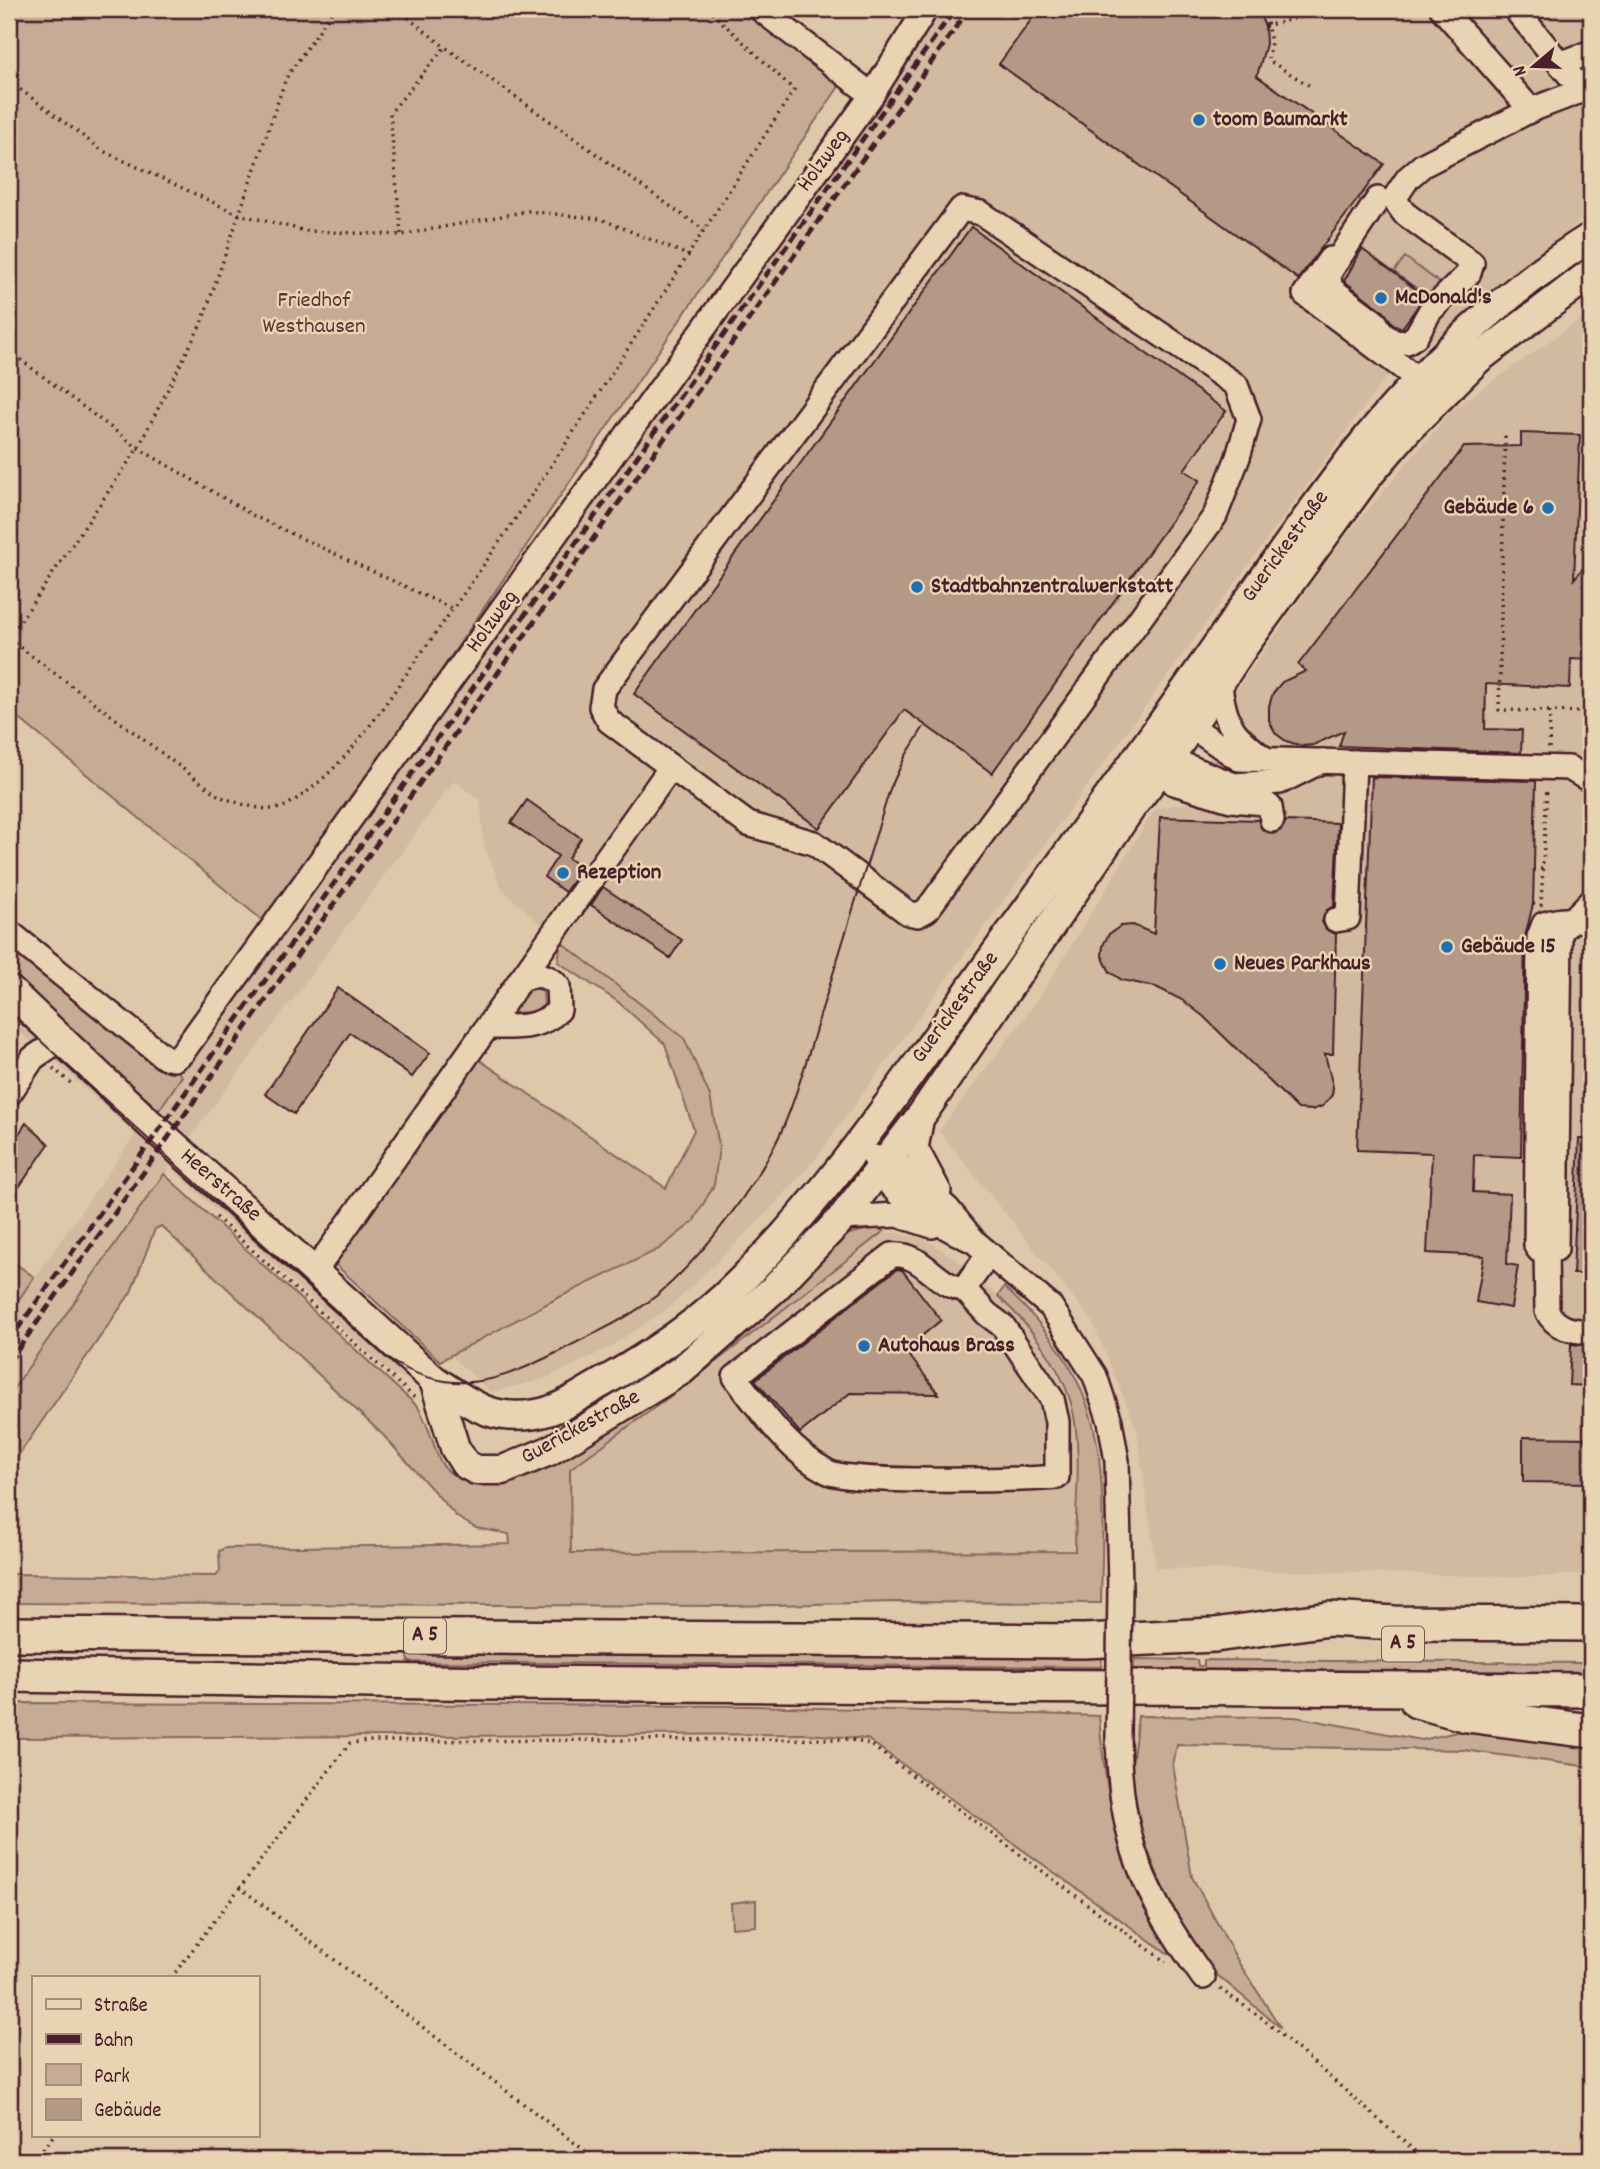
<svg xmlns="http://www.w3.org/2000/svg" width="1600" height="2169" font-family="Dekko,sans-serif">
<rect width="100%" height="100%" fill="#dec8aa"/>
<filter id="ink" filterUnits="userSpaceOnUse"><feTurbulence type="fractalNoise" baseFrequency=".0143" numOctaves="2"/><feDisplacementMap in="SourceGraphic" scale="14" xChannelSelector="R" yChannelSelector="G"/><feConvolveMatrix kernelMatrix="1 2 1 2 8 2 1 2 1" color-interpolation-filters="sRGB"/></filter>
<g filter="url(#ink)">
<!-- built -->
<g fill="#d1ba9f">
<path d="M943 9H1591V212L1382 382 813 1162 761 1219 669 1308 607 1349 544 1379 491 1392 451 1356 659 1249 693 1222 714 1185 684 1038 561 942 502 889 484 845 480 800 454 781 176 1157 420 1384 392 1374 170 1167 9 1395V1314L135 1135 53 1059 60 1052 142 1125 542 577Z"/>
<path d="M1591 312V1574L1528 1577 1156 1568 1137 1430 1092 1321 939 1131 1039 998 1155 809 1190 802 1235 701 1237 689 1340 543 1452 410Z"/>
<path d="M9 1001 45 1036 36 1047 9 1022Z"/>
<path d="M884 1231 922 1238 957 1259 1016 1313 1039 1339 1065 1391 1075 1422 1076 1552 571 1554 570 1469 690 1382Z"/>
</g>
<!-- green -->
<g fill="#c6ac95" stroke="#886660" stroke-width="2">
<path d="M9 9H740L840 85 268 925 9 710Z"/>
<path d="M1405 257 1441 284 1430 298 1394 272Z"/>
<path d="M9 932 164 1057 182 1076 159 1110 9 976Z"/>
<path d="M561 942 684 1038 710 1096 719 1147 714 1185 693 1222 659 1249 558 1298 440 1361 335 1264 478 1059 666 1188 694 1130 665 1044 617 1001 558 962Z"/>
<path d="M530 986 543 991 544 1006 534 1012 507 1013 520 992Z"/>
<path d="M164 1174 418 1407C445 1452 425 1480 493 1484L786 1294 849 1234 875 1228 884 1231 690 1382 570 1469 571 1553 1075 1551C1075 1510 1081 1464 1075 1422 1069 1375 1032 1327 998 1296L1004 1287C1113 1388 1104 1464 1101 1603L895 1602 733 1606 9 1603V1574L216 1576 220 1571 219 1551 225 1548 510 1544 509 1534 476 1528 457 1517 383 1435 161 1226 155 1229 131 1292 9 1469V1395Z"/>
<path d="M9 1259 34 1277 9 1314Z"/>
<path d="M407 1652 1102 1658 1101 1667 409 1662Z"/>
<path d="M1134 1659 1197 1660 1198 1666H1204V1660L1591 1663V1673L1134 1669Z"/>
<path d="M9 1703 754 1706 1099 1716C1106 1805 1121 1883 1180 1957L1166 1952 867 1739 809 1734 9 1738Z"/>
<path d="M1138 1716 1295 1717 1422 1740 1474 1728 1591 1742V1767L1463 1750 1177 1745 1173 1765 1192 1877 1239 1963 1281 2028 1210 1969 1170 1906 1136 1821 1129 1758 1133 1759Z"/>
<path d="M756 1900V1926L732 1928 731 1903Z"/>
</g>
<!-- building -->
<g fill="#b49986" stroke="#4a1f2b" stroke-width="2">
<path d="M1039 9H1257L1265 26 1266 44 1257 76 1384 164 1298 279 999 64Z"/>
<path d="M971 227 1226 411 1184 470 1200 480 992 773 904 710 819 828 634 694Z"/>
<path d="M1362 249 1425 296 1402 328 1393 324 1384 312 1344 281Z"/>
<path d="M1521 433 1580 435 1574 579 1591 559V660L1571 659 1570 688 1486 684 1485 729 1522 730 1521 753 1339 746 1344 731 1313 745 1302 746 1286 741 1275 733 1269 720V706L1273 693 1282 682 1306 671 1298 665 1464 447 1521 446Z"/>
<path d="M1372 777 1536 781 1533 904 1525 937 1521 1157 1474 1155 1473 1192 1510 1194 1507 1264 1518 1266 1511 1308 1476 1302 1484 1256 1427 1253 1432 1153 1357 1150Z"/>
<path d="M527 800 581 838 568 858 582 868 565 892 544 877 558 856 511 823Z"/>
<path d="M1160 817 1258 820 1262 829 1273 834 1281 830 1286 821 1338 823 1334 906 1327 910 1322 922 1326 929 1336 934 1333 1054H1325L1333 1087 1332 1095 1323 1106 1312 1110 1298 1109 1203 1016 1182 1000 1156 987 1122 980 1110 972 1102 956 1103 945 1109 934 1121 926 1133 925 1154 934Z"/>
<path d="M603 887 682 940 670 958 591 905Z"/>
<path d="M338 988 430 1053 412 1077 350 1033 294 1114 265 1094Z"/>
<path d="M26 1123 49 1144 19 1187 9 1180V1155L15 1146 12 1144Z"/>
<path d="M1579 1139H1591V1274H1573Z"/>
<path d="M897 1269 902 1270 941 1320 905 1350 939 1394 850 1393 800 1433 755 1380Z"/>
<path d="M1571 1344 1591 1346V1386L1569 1385Z"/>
<path d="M1523 1437 1591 1438V1483L1523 1482Z"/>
</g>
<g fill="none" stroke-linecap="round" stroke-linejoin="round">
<defs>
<g id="minor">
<path d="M760 9 872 95"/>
<path d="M1442 9 1531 110"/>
<path d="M1515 9 1581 89"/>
<path d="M1560 64 1591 52"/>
<path d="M1378 199 1329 273 1330 288 1376 323 1382 334 1396 343 1407 342 1416 336 1430 311 1469 273 1472 263 1404 213 1394 199 1408 178 1423 165 1531 110 1591 87"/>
<path d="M1330 259 1305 294 1419 380"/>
<path d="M1220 685C1225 726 1233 735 1265 759"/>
<path d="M1176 728 1192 727 1239 759 1569 768 1591 781"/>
<path d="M1163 744 1169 759 1234 785 1280 782 1322 761"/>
<path d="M1169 759 1174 783 1231 800 1265 803 1270 807 1272 820"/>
<path d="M1591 901 1560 932 1556 1249 1539 1250 1536 1246 1539 937 1544 924C1562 918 1573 919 1591 922"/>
<path d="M1336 920 1348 918 1354 762"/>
<path d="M9 932 164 1057 174 1059 182 1053 872 95 926 9"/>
<path d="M521 979 671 767 748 824 814 843 908 913 918 915 927 910 1215 516 1238 457 1249 419 1236 385 981 213 961 209 604 689 601 707 609 721 671 767"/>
<path d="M9 1094 33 1058 48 1048 53 1032"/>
<path d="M922 1117 916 1148 939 1191"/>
<path d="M874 1157C882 1165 881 1173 887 1181 906 1206 942 1226 969 1239"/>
<path d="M883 1166 898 1164 948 1209 975 1242 1051 1307 1095 1376 1110 1421 1117 1461 1120 1587"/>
<path d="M842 1218 898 1215 932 1226"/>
<path d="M1546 1251 1547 1311C1556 1329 1572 1331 1591 1332"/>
<path d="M315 1271 521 979C537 974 546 973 558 986L559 1010C539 1030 514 1027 487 1027"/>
<path d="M964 1289 987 1314 1003 1326 1052 1399 1057 1422V1477C1021 1480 852 1484 828 1472 788 1451 762 1412 735 1377L892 1255C923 1252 936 1287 964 1289L989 1254"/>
<path d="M1118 1738C1121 1843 1142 1891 1203 1977"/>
</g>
<g id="major">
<path d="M9 990 149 1123 434 1380C470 1403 491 1422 536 1414 561 1410 583 1393 605 1381 647 1357 689 1329 724 1297 836 1192 926 1049 1016 925 1063 860 1110 796 1157 730 1224 637 1287 541 1357 451 1417 374 1509 288 1591 237"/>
<path d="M434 1380 455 1448 465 1464 476 1470H503L549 1451 682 1370 775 1288 842 1218 923 1113 1131 808 1169 759 1244 646 1367 477 1409 428 1478 359 1591 273"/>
</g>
<g id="highway">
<path d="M9 1634 1084 1641 1215 1635 1329 1619 1395 1623 1591 1624"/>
<path d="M9 1675 497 1683 1591 1690"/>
<path d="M1417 1701 1467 1715 1591 1731"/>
</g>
</defs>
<!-- minor casing -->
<use href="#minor" stroke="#4a1f2b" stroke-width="28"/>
<!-- major casing -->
<use href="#major" stroke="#4a1f2b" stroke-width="33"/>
<!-- highway casing -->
<use href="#highway" stroke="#4a1f2b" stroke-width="38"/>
<!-- path -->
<g stroke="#4a1f2b" stroke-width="3.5" stroke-dasharray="2 5" stroke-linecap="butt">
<path d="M397 9 445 47 704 230"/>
<path d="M1264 9 1271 42 1268 60 1310 86"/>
<path d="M1265 26 1317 13 1353 9"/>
<path d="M9 81 103 151 238 214 306 231 401 235 528 211 601 219 690 256"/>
<path d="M401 234 390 113 445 47"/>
<path d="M9 351 138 448 256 517 453 609"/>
<path d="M1505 436 1499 710 1550 711"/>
<path d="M1590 582 1591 572"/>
<path d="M9 638 138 448 202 322 286 78 334 9"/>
<path d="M9 639 219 796C234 802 270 815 285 806 347 772 386 700 427 645 557 465 674 276 794 90L708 9"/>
<path d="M1585 712 1587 660"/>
<path d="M1549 748 1550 711 1591 712"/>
<path d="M1533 869H1543"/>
<path d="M1533 904 1541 905 1547 788"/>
<path d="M53 1068 74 1086"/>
<path d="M216 1217 417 1400"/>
<path d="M239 1887 597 2160"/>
<path d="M171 1978 350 1743 369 1741 849 1739 871 1745 1166 1962"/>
<path d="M1220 1989 1262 2018 1425 2160"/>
<path d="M34 2160 53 2136"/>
</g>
<!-- minor -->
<use href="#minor" stroke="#e8d3b2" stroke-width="23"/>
<!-- major -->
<use href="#major" stroke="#e8d3b2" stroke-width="28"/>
<!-- highway -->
<use href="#highway" stroke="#e8d3b2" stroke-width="33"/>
<!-- tram -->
<path stroke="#4a1f2b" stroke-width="2" d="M9 1012 391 1361C454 1398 499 1382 560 1351 592 1334 628 1319 656 1296 703 1257 762 1179 785 1123 803 1079 814 1032 829 987 849 921 870 855 890 789L905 757 923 728"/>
<!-- rail -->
<g stroke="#4a1f2b" stroke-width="5" stroke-dasharray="10 5" stroke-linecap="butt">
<path d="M9 1341 955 9"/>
<path d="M9 1362 969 9"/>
</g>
<defs>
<path id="minor-bridge" d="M1118 1738 1120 1587"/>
</defs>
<!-- minor-bridge casing -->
<use href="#minor-bridge" stroke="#4a1f2b" stroke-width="28" stroke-linecap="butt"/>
<!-- minor-bridge -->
<use href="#minor-bridge" stroke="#e8d3b2" stroke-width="23"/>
</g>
</g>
<!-- markers -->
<g fill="#1f6fb2" stroke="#e8d3b2" stroke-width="2.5">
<circle cx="1199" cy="120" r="7"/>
<circle cx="1381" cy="298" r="7"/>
<circle cx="1548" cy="508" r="7"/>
<circle cx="917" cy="587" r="7"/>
<circle cx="563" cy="873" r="7"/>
<circle cx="1447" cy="947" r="7"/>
<circle cx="1220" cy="964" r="7"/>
<circle cx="864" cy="1346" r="7"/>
</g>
<g text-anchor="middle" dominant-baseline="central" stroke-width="5" stroke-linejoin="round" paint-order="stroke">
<!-- shield labels -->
<g fill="#e8d3b2" stroke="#795554" stroke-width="2">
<rect x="404" y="1618.5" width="42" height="35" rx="5"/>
<rect x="1382" y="1626.5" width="42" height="35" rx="5"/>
</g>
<g font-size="21" font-weight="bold" fill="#4a1f2b">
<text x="425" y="1636">A 5</text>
<text x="1403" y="1644">A 5</text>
</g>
<!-- poi labels -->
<g font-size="23" font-weight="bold" fill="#4a1f2b" stroke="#e8d3b2" text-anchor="start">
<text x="1213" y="120">toom Baumarkt</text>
<text x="1395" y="298">McDonald's</text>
<text x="1534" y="508" text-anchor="end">Gebäude 6</text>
<text x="931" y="587">Stadtbahnzentralwerkstatt</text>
<text x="577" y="873">Rezeption</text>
<text x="1461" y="947">Gebäude 15</text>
<text x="1234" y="964">Neues Parkhaus</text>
<text x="878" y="1346">Autohaus Brass</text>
</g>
<!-- street labels -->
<g font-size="23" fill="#4a1f2b" stroke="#e8d3b2">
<text transform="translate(824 161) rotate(-54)">Holzweg</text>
<text transform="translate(1286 547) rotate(-54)">Guerickestraße</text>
<text transform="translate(493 622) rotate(-54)">Holzweg</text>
<text transform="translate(956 1008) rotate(-54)">Guerickestraße</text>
<text transform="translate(220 1186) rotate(41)">Heerstraße</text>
<text transform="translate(581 1428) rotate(-29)">Guerickestraße</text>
</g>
<!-- park labels -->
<g font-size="23" fill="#5d343b" stroke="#e8d3b2">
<text x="314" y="301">Friedhof<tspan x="314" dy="26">Westhausen</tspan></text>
</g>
</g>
<!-- margin -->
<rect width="1600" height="2169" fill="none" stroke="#e8d3b2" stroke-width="35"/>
<rect x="18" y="18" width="1565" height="2134" fill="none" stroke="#4a1f2b" stroke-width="2.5" filter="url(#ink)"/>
<!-- legend -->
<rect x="32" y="1976" width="228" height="161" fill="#e8d3b2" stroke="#a98b7c" stroke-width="2"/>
<rect x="46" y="1999" width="35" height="10" fill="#e8d3b2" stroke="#a98b7c" stroke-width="2"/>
<text x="94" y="2011" font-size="21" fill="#4a1f2b">Straße</text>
<rect x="46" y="2034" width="35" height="10" fill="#4a1f2b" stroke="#a98b7c" stroke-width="2"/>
<text x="94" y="2046" font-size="21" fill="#4a1f2b">Bahn</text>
<rect x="46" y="2064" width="35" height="21" fill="#c6ac95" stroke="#a98b7c" stroke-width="2"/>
<text x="94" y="2082" font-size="21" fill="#4a1f2b">Park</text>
<rect x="46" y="2099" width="35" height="21" fill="#b49986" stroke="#a98b7c" stroke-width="2"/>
<text x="94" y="2116" font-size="21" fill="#4a1f2b">Gebäude</text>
<!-- north arrow -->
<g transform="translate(1534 66) rotate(251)" stroke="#e8d3b2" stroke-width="5" paint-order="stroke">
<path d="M0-5L12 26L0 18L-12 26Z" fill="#4a1f2b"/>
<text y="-10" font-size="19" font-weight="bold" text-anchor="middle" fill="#4a1f2b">N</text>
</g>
</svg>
